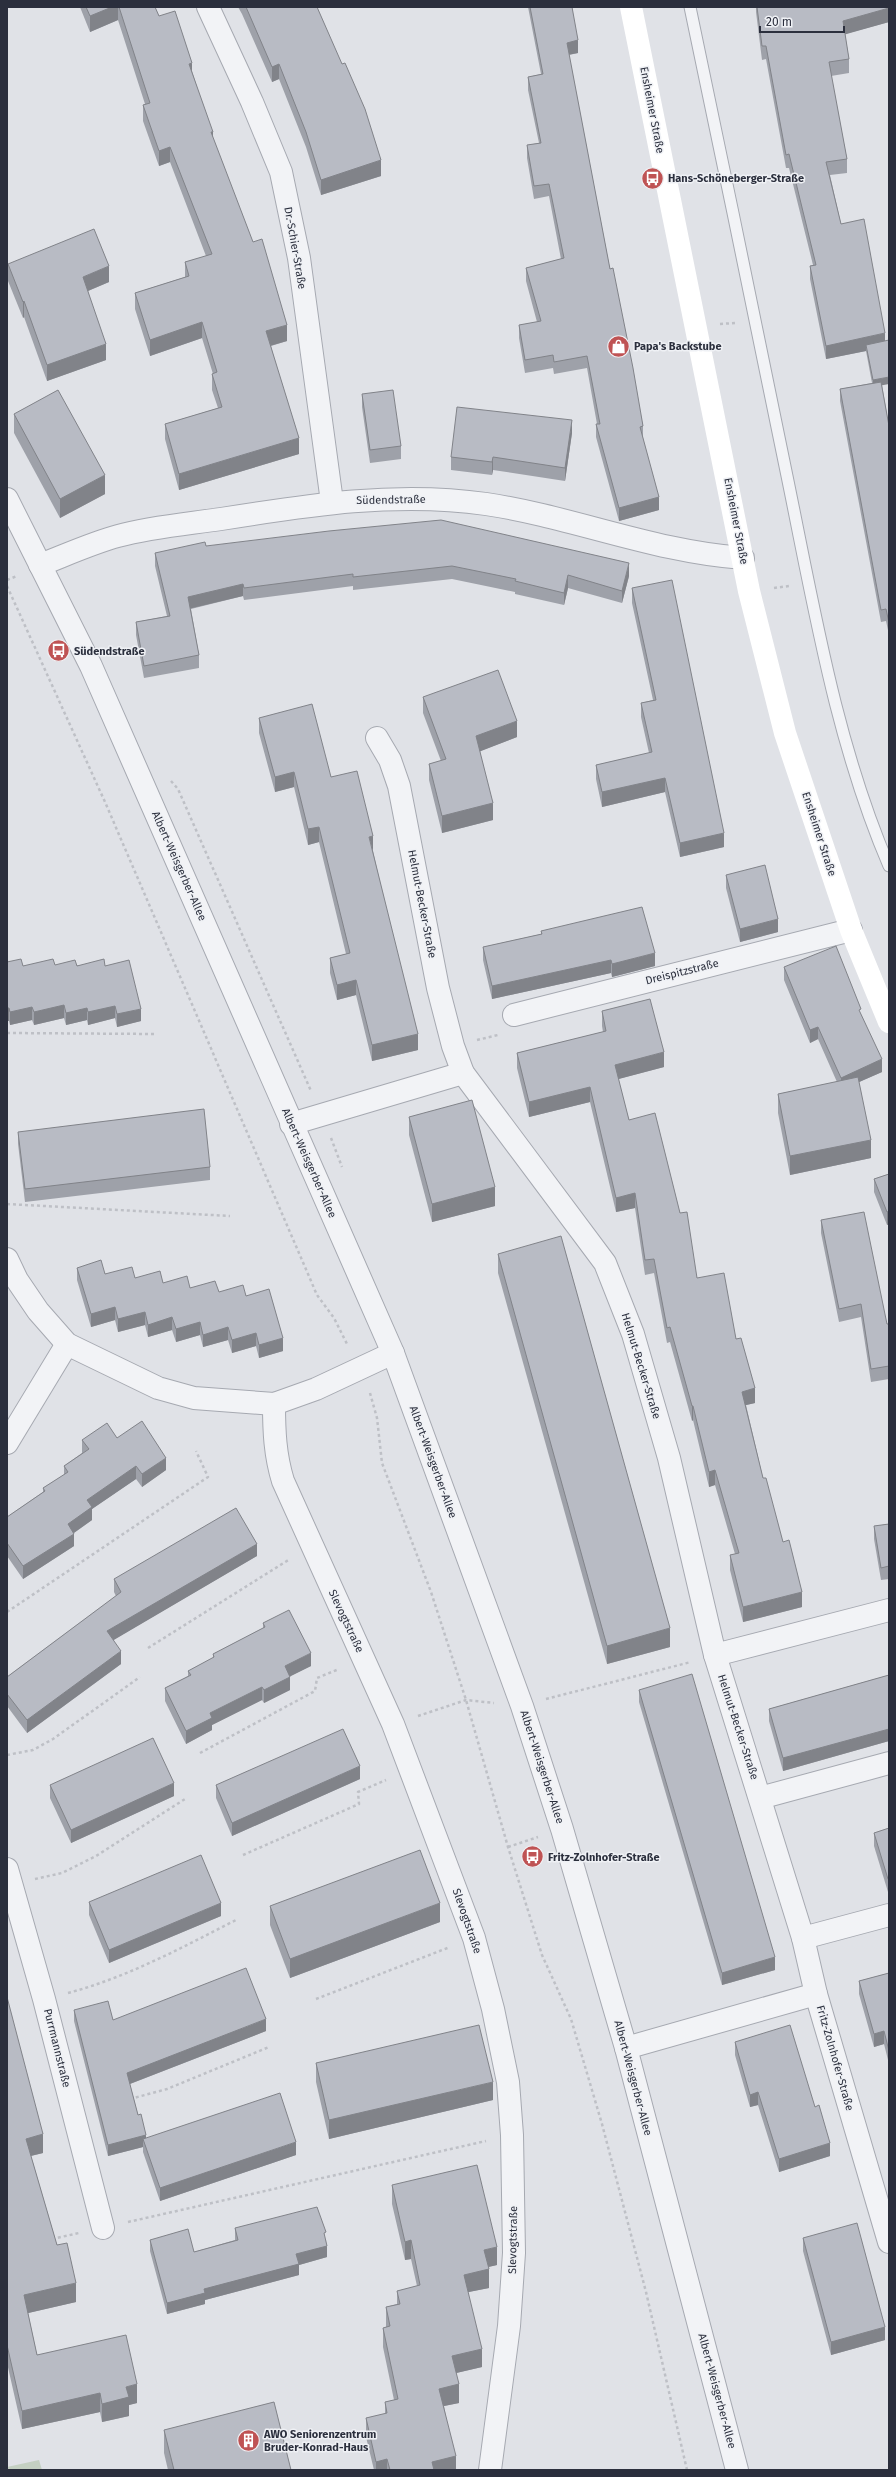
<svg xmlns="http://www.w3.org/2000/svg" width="896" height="2477" font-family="'Fira Sans',sans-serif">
<rect width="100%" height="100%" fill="#e0e2e7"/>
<!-- grass -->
<path fill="#c4d0c2" d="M39 2460 42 2470H7V2467Z"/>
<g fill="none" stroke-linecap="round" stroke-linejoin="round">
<defs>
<path id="service" d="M690 7C723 163 755 320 787 476 814 607 836 743 889 866"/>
<g id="minor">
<path d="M208 7 252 102 281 172 299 258 332 502"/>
<path d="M7 499 91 666 393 1353 522 1706 562 1829 626 2048 737 2470"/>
<path d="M40 565C66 555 92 543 118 536 151 527 187 524 221 519 309 505 397 491 486 504 573 517 655 552 743 558"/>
<path d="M377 738 390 760 399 786 438 988 453 1046 463 1073 605 1263 633 1334 669 1458 715 1655 803 1938 816 1994 889 2242"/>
<path d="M514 1015 851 930"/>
<path d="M291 1124 463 1073"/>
<path d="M7 1259 17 1280 38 1311 67 1344 158 1388 194 1398 274 1404 316 1389 393 1353"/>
<path d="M274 1404C274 1431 275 1455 283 1481L393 1724 474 1938 493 2009 508 2082 512 2135 514 2253 509 2326 490 2470"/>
<path d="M7 1443 67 1344"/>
<path d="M715 1655 889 1610"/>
<path d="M760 1798 889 1763"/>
<path d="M7 1869 44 1999 103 2228"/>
<path d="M803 1938 889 1915"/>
<path d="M626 2048 816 1994"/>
</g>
</defs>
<!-- service casing -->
<use href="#service" stroke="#a6a9b1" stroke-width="13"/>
<!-- minor casing -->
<use href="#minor" stroke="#a6a9b1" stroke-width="24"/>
<!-- path -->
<g stroke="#bec0c6" stroke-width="2.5" stroke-dasharray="3 3" stroke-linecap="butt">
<path d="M720 324 735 323"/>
<path d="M7 580 17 576"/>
<path d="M7 586 105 802 317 1295 334 1318 348 1346"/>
<path d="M774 588 789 586"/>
<path d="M171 781 178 789 311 1091"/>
<path d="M7 1033 155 1034"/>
<path d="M477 1040 498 1035"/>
<path d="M331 1138 342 1167"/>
<path d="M7 1204 230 1216"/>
<path d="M370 1393 377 1418 382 1463 431 1592 466 1700 508 1847 542 1955 571 2019 602 2124 646 2292 687 2470"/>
<path d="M7 1612 208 1477 196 1451"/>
<path d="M148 1648 290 1559"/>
<path d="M546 1699 691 1662"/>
<path d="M418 1716 466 1700 494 1703"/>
<path d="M200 1753 315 1691 317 1678 339 1669"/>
<path d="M7 1755 33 1750 53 1739 140 1677"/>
<path d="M508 1847 538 1837"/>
<path d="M243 1855 359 1804 358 1792 386 1780"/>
<path d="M35 1879 62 1873 96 1856 185 1799"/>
<path d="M68 1993C128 1977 181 1948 236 1920"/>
<path d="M316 1999 450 1947"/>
<path d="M130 2099 167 2089 269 2047"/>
<path d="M128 2222 486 2141"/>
<path d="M52 2239 79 2233"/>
</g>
<!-- service -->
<use href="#service" stroke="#f2f3f6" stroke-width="11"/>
<!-- minor -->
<use href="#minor" stroke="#f2f3f6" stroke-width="22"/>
<!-- secondary -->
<path stroke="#fff" stroke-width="22" d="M631 7 749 591 785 733 851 930 889 1022"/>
</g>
<!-- wall -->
<g fill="#9ea1a9">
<path d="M80 7H155L159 16 192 71 213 138 287 341 271 346 299 454 179 490 165 439V424L218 408 212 390V374H213L202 338 150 356 135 309V293L185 277V262L206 256 170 162 159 166 143 121V105L145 104 118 20 90 32Z"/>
<path d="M238 7H317L381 176 321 195 306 147 279 79 272 82 242 14Z"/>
<path d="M528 7H572L578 53 569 55 610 269 643 426V438L659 510 619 521 596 437V424H597L587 368 554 374 553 368 525 373 519 338V325L537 322 526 281V268L561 259 549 196 534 199 527 158V145L539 143 528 90V77L541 74Z"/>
<path d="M756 7H889V22L845 34 849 59V73L831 76 847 159V173L830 175 841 224 882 385 889 426V635L886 621 881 622 840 401V389L872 383 866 351 826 359 810 279V266L813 265 789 168H786L766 59 762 60 756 12Z"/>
<path d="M8 264 109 282 88 291 106 360 47 381 24 317 23 318 8 281Z"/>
<path d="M362 394 401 446V459L370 463 362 407Z"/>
<path d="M14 414 105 494 60 518 14 433Z"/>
<path d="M572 433 565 481 493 470 492 475 451 470V457Z"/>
<path d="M206 546 629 576 622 603 568 588 564 605 515 594V592L452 579 353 590V586L244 600 243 596 191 609 199 655V668L144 678 136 635V622L167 616 155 566V553Z"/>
<path d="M632 588 724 847 680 857 665 792 602 807 596 779V765L649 753 641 717V703L653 700 632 603Z"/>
<path d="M423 697 517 737 480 751 493 820 442 833 429 780V764L441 761 423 713Z"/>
<path d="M259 718 331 777 373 851 418 1050 372 1061 356 995 337 1000 330 973V958L346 954 319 842 308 845 294 787 275 792 259 733Z"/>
<path d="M726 875 778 932 740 942 726 888Z"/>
<path d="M541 931 655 966 612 977 611 973 492 999 483 960V947L541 934Z"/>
<path d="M7 962 23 966 55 965 105 966 141 1021 117 1027 115 1018 88 1025 87 1020 66 1025 64 1018 34 1025 32 1020 10 1025 9 1021H7Z"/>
<path d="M784 967 861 1015 882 1072 859 1082 871 1158 790 1175 778 1113V1094L837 1082 818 1039 810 1043 784 980Z"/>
<path d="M602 1011 664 1067 618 1079 629 1120 680 1213 697 1278 736 1339 755 1403 746 1405 763 1478 783 1542 802 1607 743 1622 730 1570V1555L735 1554 715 1485 709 1487 693 1420 692 1421 670 1342 667 1343 654 1273 645 1275 635 1208 616 1212 590 1102 529 1117 517 1068V1053L603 1032 602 1026Z"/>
<path d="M409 1117 495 1206 432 1222 409 1135Z"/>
<path d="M18 1132 210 1167V1180L25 1202 18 1144Z"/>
<path d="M889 1174V1224L887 1225 874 1192V1179Z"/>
<path d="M821 1220 887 1324H889V1379L871 1382 861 1317 839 1322 821 1233Z"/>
<path d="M498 1254 670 1647 607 1664 498 1273Z"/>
<path d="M77 1268 105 1274 135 1278 190 1288 246 1296 283 1351 259 1358 256 1346 232 1353 228 1340 203 1347 200 1335 176 1342 172 1330 148 1337 145 1325 118 1332 115 1320 91 1327 77 1280Z"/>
<path d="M117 1438 166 1470 142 1487 136 1479 92 1509V1520L74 1533V1546L23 1579 7 1556V1517L43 1492V1488L64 1475V1466L82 1453V1440Z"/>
<path d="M889 1524V1579L881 1580 874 1539V1526Z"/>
<path d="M257 1556 113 1640 121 1664 27 1733 7 1706V1677L116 1596 114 1592V1579Z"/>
<path d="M263 1623 311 1666 290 1676V1690L264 1703 262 1700 212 1725V1730L186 1744 165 1701V1688L188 1676V1671L213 1658V1654L263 1628Z"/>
<path d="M889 1675V1741L783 1771 769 1721V1709Z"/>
<path d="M639 1690 775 1970 722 1985 639 1702Z"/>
<path d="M360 1779 232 1836 216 1798V1785Z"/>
<path d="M50 1785 174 1796 71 1843 50 1798Z"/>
<path d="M889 1828 888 1892 874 1846V1833Z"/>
<path d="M89 1902 221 1916 109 1963 89 1915Z"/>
<path d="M270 1906 440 1922 290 1978 270 1925Z"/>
<path d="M889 1973V2064L884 2044 874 2047 859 1994V1981Z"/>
<path d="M7 1997 43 2153 31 2156 57 2245 76 2302 28 2313 37 2355 137 2403 129 2405V2416L102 2422 100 2412 22 2429 7 2363Z"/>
<path d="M74 2010 113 2020 266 2031 130 2084 138 2115 146 2138 296 2155 160 2201 143 2152V2147L108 2156 74 2021Z"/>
<path d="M735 2042 830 2156 779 2172 758 2105 750 2107 735 2055Z"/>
<path d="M316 2063 493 2100 329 2139 316 2082Z"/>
<path d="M392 2185 497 2265 488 2267 489 2288 468 2292 482 2367 456 2373 459 2403 444 2406 456 2470H374L366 2437V2418L385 2414V2402L394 2400 383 2347V2328L386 2327V2307L397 2304V2291L417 2286 411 2259 405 2260 392 2204Z"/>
<path d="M235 2228 326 2240 327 2257 299 2265V2275L205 2300V2304L167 2314 150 2251V2240L194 2252 235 2240Z"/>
<path d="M803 2238 885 2340 831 2355 803 2251Z"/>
<path d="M164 2430 291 2470H168L164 2453Z"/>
</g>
<!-- shaded-wall -->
<g fill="#818389">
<path d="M112 7H118V20L90 32V16Z"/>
<path d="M889 8V22L843 35V21Z"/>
<path d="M578 40V53L567 55V43Z"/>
<path d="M192 63V79L189 64Z"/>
<path d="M279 64V79L272 82V67Z"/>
<path d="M211 132H213V147Z"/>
<path d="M170 147V162L159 166V151Z"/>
<path d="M381 160V176L321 195V180Z"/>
<path d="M109 266V282L83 293V277Z"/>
<path d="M24 301V317L23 318V302Z"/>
<path d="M202 322V338L150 356V340Z"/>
<path d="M287 325V341L266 347V331Z"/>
<path d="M885 333V347L866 345V351L826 359V346Z"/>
<path d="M106 344V360L47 381V365Z"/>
<path d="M889 377V384L873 387V380Z"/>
<path d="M572 420V433L565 481V468Z"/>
<path d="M299 438V454L179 490V474Z"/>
<path d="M493 457V470L492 475V462Z"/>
<path d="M105 475V494L60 518V499Z"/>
<path d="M659 497V510L619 521V508Z"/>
<path d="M629 563V576L622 603V591Z"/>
<path d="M568 575V588L564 605V593Z"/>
<path d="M243 584V596L188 609V597Z"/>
<path d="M517 721V737L476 753V736Z"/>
<path d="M294 772V787L275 792V777Z"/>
<path d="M665 778V792L602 807V792Z"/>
<path d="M493 803V820L442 833V816Z"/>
<path d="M319 827V842L308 845V829Z"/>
<path d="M724 833V847L680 857V843Z"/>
<path d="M373 836V852L369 837Z"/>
<path d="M778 919V932L740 942V929Z"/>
<path d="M655 953V966L612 977V964Z"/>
<path d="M611 960V973L492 999V986Z"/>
<path d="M356 980V995L337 1000V985Z"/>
<path d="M64 1005V1018L34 1025V1012Z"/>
<path d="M115 1006V1018L88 1025V1012Z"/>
<path d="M32 1007V1020L10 1025V1012Z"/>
<rect x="7" y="1008" width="2" height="13"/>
<path d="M87 1008V1020L66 1025V1013Z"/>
<path d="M141 1009V1021L117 1027V1014Z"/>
<path d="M818 1027V1039L810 1043V1030Z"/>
<path d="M418 1034V1050L372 1061V1045Z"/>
<path d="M664 1052V1067L615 1080V1065Z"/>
<path d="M882 1059V1072L841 1090V1078Z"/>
<path d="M590 1087V1102L529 1117V1102Z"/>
<path d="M871 1140V1158L790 1175V1156Z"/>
<path d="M495 1187V1206L432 1222V1204Z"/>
<path d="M635 1193V1208L616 1212V1198Z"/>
<path d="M889 1211V1224L887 1225V1212Z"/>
<path d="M115 1307V1320L91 1327V1314Z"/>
<path d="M145 1312V1325L118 1332V1319Z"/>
<path d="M172 1317V1330L148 1337V1325Z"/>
<path d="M200 1322V1335L176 1342V1329Z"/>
<path d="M228 1327V1340L203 1347V1335Z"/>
<path d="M256 1333V1346L232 1353V1340Z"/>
<path d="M283 1338V1351L259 1358V1345Z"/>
<path d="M755 1388V1403L742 1406V1392Z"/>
<path d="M692 1406H693V1420L692 1421Z"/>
<path d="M166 1458V1470L142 1487V1474Z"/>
<path d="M136 1466V1479L92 1509V1520L68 1537V1524L87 1500Z"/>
<path d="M715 1470V1485L709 1487V1472Z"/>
<path d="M74 1534V1546L23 1579V1566Z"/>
<path d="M257 1544V1556L107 1644V1631Z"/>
<path d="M802 1592V1607L743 1622V1607Z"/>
<path d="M670 1628V1647L607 1664V1646Z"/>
<path d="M121 1651V1664L27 1733V1720Z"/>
<path d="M311 1653V1666L285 1679V1666Z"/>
<path d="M290 1677V1690L264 1703V1690Z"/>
<path d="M262 1687V1700L212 1725V1730L186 1744V1731L210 1713Z"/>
<path d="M889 1729V1741L783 1771V1758Z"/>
<path d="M360 1766V1779L232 1836V1823Z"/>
<path d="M174 1783V1796L71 1843V1830Z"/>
<rect x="888" y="1879" width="1" height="13"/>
<path d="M221 1903V1916L109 1963V1950Z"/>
<path d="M440 1903V1922L290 1978V1959Z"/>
<path d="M775 1957V1970L722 1985V1973Z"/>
<path d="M8 1977V1996H7V1978Z"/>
<path d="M266 2019V2031L127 2085V2073Z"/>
<path d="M884 2031V2044L874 2047V2034Z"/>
<path d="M493 2082V2100L329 2139V2120Z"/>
<path d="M758 2092V2105L750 2107V2095Z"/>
<path d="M43 2134V2153L26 2157V2139Z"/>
<path d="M146 2135V2147L143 2139V2147L108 2156V2145Z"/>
<path d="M296 2142V2155L160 2201V2188Z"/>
<path d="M830 2143V2156L779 2172V2159Z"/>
<path d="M411 2240V2259L405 2260V2242Z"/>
<path d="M327 2246V2257L299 2265V2275L205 2300V2304L167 2314V2303L296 2254Z"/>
<path d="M497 2247V2265L484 2268V2250Z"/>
<path d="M489 2269V2288L464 2293V2275Z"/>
<path d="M76 2283V2302L24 2314V2295Z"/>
<path d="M885 2327V2340L831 2355V2342Z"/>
<path d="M482 2349V2367L452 2374V2356Z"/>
<path d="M137 2384V2403L129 2405V2416L102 2422V2404L126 2387Z"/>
<path d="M459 2384V2403L439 2407V2389Z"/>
<path d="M100 2393V2412L22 2429V2411Z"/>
<path d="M456 2456V2470H432V2462Z"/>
<path d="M387 2459V2470H376V2462Z"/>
</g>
<!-- building -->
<g fill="#b8bbc4" stroke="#818389">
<path d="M86 7H112L90 16Z"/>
<path d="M119 7H155L159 16 175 11 192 63 189 64 213 132H211L253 242 262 239 287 325 266 331 299 438 179 474 165 424 222 407 212 374 217 372 202 322 150 340 135 293 189 276 185 262 212 254 170 147 159 151 143 105 150 103Z"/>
<path d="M246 7H317L342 64 345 63 365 109 381 160 321 180 306 132 279 64 272 67Z"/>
<path d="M530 7H572L578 40 567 43 610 269 613 268 633 368 643 426 640 427 659 497 619 508 596 424H600L587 356 554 362 553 355 525 360 519 325 541 321 526 268 564 258 549 184 534 186 527 145 541 143 528 77 543 74Z"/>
<path d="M757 7H889V8L843 21 849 59 829 62 847 159 826 162 841 224 864 219 885 333 826 346 810 266 816 265 789 154 786 155 766 46H762Z"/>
<path d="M94 229 109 266 83 277 106 344 47 365 24 301 23 302 8 264Z"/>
<path d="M889 340V377L873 380 866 345Z"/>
<path d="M881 382 889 426V623L886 609 881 610 840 389Z"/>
<path d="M58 390 105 475 60 499 14 414Z"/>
<path d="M393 390 401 446 370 450 362 394Z"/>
<path d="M457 407 572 420 565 468 493 457 492 462 451 457Z"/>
<path d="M441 520 629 563 622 591 568 575 564 593 515 581 516 579 452 566 353 577V574L244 588 243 584 188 597 199 655 144 666 136 622 170 616 155 553 205 542 206 546 329 531Z"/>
<path d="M672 580 724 833 680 843 665 778 602 792 596 765 652 752 641 703 656 700 632 588Z"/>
<path d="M498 670 517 721 476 736 493 803 442 816 429 764 446 759 423 697Z"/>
<path d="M312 704 331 777 357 771 373 836 369 837 418 1034 372 1045 356 980 337 985 330 958 350 953 319 827 308 829 294 772 275 777 259 718Z"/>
<path d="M765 865 778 919 740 929 726 875Z"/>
<path d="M642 907 655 953 612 964 611 960 492 986 483 947 542 934 541 931Z"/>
<path d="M836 946 861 1009 859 1010 882 1059 841 1078 818 1027 810 1030 784 967Z"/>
<path d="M21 959 23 966 53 959 55 965 75 960 77 966 104 959 105 966 129 960 141 1009 117 1014 115 1006 88 1012 87 1008 66 1013 64 1005 34 1012 32 1007 10 1012 9 1008H7V962Z"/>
<path d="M650 999 664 1052 615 1065 629 1120 655 1113 680 1213 687 1212 697 1278 724 1273 736 1339 741 1338 755 1388 742 1392 763 1478H766L783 1542 789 1540 802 1592 743 1607 730 1555 739 1553 715 1470 709 1472 693 1406H692L670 1327 667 1328 654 1259 645 1260 635 1193 616 1198 590 1087 529 1102 517 1053 606 1031 602 1011Z"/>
<path d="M858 1077 871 1140 790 1156 778 1094Z"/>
<path d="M472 1100 495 1187 432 1204 409 1117Z"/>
<path d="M204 1109 210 1167 25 1189 18 1132Z"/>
<path d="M889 1174V1211L887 1212 874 1179Z"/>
<path d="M864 1212 887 1324H889V1366L871 1369 861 1304 839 1309 821 1220Z"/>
<path d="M561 1236 670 1628 607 1646 498 1254Z"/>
<path d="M101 1260 105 1274 132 1267 135 1278 160 1271 163 1283 187 1276 190 1288 215 1281 219 1292 243 1285 246 1296 269 1289 283 1338 259 1345 256 1333 232 1340 228 1327 203 1335 200 1322 176 1329 172 1317 148 1325 145 1312 118 1319 115 1307 91 1314 77 1268Z"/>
<path d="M142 1421 166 1458 142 1474 136 1466 87 1500 92 1507 68 1524 74 1534 23 1566 7 1543V1517L45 1491 43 1488 68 1472 64 1466 89 1449 82 1440 107 1423 117 1438Z"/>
<path d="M236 1508 257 1544 107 1631 121 1651 27 1720 7 1694V1677L121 1592 114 1579Z"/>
<path d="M889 1524V1566L881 1568 874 1526Z"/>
<path d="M289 1610 311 1653 285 1666 290 1677 264 1690 262 1687 210 1713 212 1718 186 1731 165 1688 191 1675 188 1671 214 1657 213 1654 265 1627 263 1623Z"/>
<path d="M692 1674 775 1957 722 1973 639 1690Z"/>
<path d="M889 1675V1729L783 1758 769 1709Z"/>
<path d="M343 1729 360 1766 232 1823 216 1785Z"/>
<path d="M153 1738 174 1783 71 1830 50 1785Z"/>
<path d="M889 1828V1879H888L874 1833Z"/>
<path d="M420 1850 440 1903 290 1959 270 1906Z"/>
<path d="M201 1855 221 1903 109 1950 89 1902Z"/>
<path d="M246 1968 266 2019 127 2073 138 2115 141 2114 146 2135 108 2145 74 2010 108 2001 113 2020Z"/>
<path d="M889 1973V2051L884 2031 874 2034 859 1981Z"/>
<path d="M7 1997 43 2134 26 2139 57 2245 67 2243 76 2283 24 2295 37 2355 126 2335 137 2384 126 2387 129 2397 102 2404 100 2393 22 2411 7 2345Z"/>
<path d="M479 2025 493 2082 329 2120 316 2063Z"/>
<path d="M790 2025 815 2107 819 2105 830 2143 779 2159 758 2092 750 2095 735 2042Z"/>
<path d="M280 2093 296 2142 160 2188 143 2139Z"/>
<path d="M477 2165 497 2247 484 2250 489 2269 464 2275 482 2349 452 2356 459 2384 439 2389 456 2456 432 2462 434 2470H390L387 2459 376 2462 366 2418 387 2413 385 2402 398 2399 383 2328 390 2326 386 2307 400 2304 397 2291 420 2285 411 2240 405 2242 392 2185Z"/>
<path d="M317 2207 326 2232 324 2233 327 2246 296 2254 299 2264 204 2289 205 2293 167 2303 150 2240 188 2229 194 2252 238 2240 235 2228Z"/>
<path d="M857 2223 885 2327 831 2342 803 2238Z"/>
<path d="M274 2402 291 2470H174L164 2430Z"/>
</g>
<!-- icons -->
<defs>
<symbol id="bus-disc" viewBox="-11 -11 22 22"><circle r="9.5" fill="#bf5354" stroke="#eff1f5"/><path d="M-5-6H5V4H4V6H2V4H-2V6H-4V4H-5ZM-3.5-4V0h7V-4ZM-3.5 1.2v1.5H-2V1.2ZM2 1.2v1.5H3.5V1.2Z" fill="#fff"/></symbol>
<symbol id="shop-disc" viewBox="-11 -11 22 22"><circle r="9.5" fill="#bf5354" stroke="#eff1f5"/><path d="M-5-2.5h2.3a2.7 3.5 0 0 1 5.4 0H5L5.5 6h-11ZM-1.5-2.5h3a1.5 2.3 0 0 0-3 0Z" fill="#fff"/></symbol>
<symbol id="building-disc" viewBox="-11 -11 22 22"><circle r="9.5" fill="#bf5354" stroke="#eff1f5"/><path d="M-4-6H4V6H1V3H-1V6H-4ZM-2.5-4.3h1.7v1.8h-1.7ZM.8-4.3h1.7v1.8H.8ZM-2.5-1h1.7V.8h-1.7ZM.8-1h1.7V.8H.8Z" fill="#fff"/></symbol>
</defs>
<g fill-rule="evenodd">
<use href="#bus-disc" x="640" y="166" width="25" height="25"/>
<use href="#shop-disc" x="606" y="334" width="25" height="25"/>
<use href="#bus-disc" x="46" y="638" width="25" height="25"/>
<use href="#bus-disc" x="520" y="1844" width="25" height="25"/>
<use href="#building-disc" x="236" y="2428" width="25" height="25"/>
</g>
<g text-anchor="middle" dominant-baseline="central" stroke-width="3" stroke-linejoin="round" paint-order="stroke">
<!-- street labels -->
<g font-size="11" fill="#2b2f3d" stroke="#eff1f5">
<text transform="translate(652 110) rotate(79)">Ensheimer Straße</text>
<text transform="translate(295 248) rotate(80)">Dr.-Schier-Straße</text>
<text transform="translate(391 500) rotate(-1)">Südendstraße</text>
<text transform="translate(736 521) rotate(79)">Ensheimer Straße</text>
<text transform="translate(819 834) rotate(72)">Ensheimer Straße</text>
<text transform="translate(179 866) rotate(66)">Albert-Weisgerber-Allee</text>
<text transform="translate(422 904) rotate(79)">Helmut-Becker-Straße</text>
<text transform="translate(682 972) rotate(-14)">Dreispitzstraße</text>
<text transform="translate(309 1163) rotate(66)">Albert-Weisgerber-Allee</text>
<text transform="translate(641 1366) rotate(73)">Helmut-Becker-Straße</text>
<text transform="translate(433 1462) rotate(70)">Albert-Weisgerber-Allee</text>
<text transform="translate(346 1621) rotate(65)">Slevogtstraße</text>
<text transform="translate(738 1727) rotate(72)">Helmut-Becker-Straße</text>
<text transform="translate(542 1767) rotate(72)">Albert-Weisgerber-Allee</text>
<text transform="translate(467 1921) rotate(71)">Slevogtstraße</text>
<text transform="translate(57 2048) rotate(76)">Purrmannstraße</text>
<text transform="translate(835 2058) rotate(74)">Fritz-Zolnhofer-Straße</text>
<text transform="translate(633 2078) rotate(75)">Albert-Weisgerber-Allee</text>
<text transform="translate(513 2240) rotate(-89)">Slevogtstraße</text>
<text transform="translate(717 2391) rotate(75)">Albert-Weisgerber-Allee</text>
</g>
<!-- poi labels -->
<g font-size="11" font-weight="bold" fill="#2b2f3d" stroke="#eff1f5" text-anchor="start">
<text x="668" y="178">Hans-Schöneberger-Straße</text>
<text x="634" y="346">Papa's Backstube</text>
<text x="74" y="651">Südendstraße</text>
<text x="548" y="1857">Fritz-Zolnhofer-Straße</text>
<text x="264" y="2434">AWO Seniorenzentrum<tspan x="264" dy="13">Bruder-Konrad-Haus</tspan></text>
</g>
</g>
<!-- border -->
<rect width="896" height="2477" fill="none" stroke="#2b2f3d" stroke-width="16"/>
<!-- scale -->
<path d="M760 26v6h84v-6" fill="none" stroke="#2b2f3d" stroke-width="2"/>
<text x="766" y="26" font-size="12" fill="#2b2f3d" stroke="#eff1f5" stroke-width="3" paint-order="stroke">20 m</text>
</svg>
